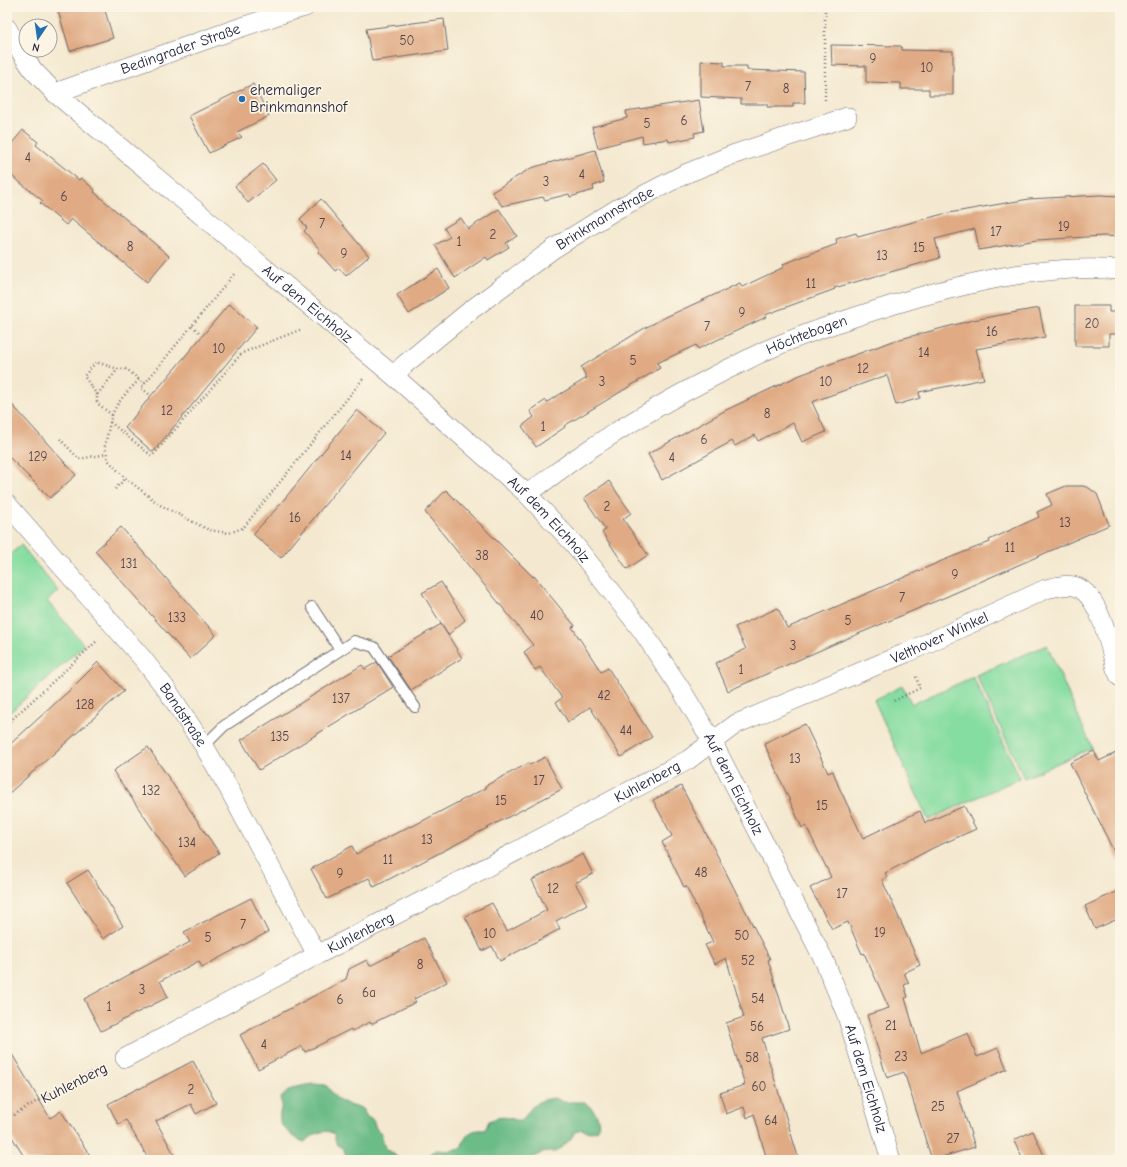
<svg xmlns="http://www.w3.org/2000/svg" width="1127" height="1167" font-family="'Comic Neue',sans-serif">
<rect width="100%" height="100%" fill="#fcf5e5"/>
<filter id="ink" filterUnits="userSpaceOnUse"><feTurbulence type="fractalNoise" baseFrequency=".025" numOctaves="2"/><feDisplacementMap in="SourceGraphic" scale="8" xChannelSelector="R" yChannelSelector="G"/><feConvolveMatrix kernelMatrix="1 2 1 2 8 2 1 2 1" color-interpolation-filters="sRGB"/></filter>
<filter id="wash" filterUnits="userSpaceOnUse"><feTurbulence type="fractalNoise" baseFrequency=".012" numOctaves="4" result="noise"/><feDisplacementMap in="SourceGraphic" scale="16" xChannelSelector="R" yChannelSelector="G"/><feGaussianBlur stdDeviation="0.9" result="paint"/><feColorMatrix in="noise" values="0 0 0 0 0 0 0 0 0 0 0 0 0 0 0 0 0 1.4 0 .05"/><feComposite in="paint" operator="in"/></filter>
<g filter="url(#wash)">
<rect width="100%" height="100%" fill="#f4e9d0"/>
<!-- green -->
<g fill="#86dda1" stroke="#54806e">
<path d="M21 545 58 591 47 601 84 645 7 715V557Z"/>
<path d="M1047 645 1092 748 1024 778 976 675Z"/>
<path d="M973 677 1020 778 928 820 874 700 902 686 912 704Z"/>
</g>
<!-- forest -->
<g fill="#6cbc87" stroke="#476f61">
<path d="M313 1084 326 1085 336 1098 351 1106 359 1107 363 1110 367 1117 373 1120 376 1128 381 1133 385 1148 393 1153 400 1160H346C346 1152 344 1148 337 1145L335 1140V1135C324 1126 313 1136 304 1142 297 1139 294 1137 288 1132 281 1125 279 1124 280 1113 281 1107 283 1104 281 1098 290 1087 299 1086 313 1084Z"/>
<path d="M555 1098 563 1102H585C594 1111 601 1116 598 1130 592 1133 587 1132 581 1129L575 1132 570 1140 556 1152C545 1151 538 1154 529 1160H424L430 1154 437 1150 448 1151 461 1148C466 1135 469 1129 485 1130L489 1121C502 1115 508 1117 521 1122 532 1107 534 1100 555 1098Z"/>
</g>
<g id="blocks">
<!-- building -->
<g fill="#e0ab84">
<path d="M57 7H104L113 38 70 51Z"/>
<path d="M444 19 448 51 372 61 366 29Z"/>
<path d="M831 45 901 46 902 50 953 51V95H929V89H901V83L866 82V66L832 65Z"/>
<path d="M701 61 724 62V66H747V70L804 72 805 103H793V107H767V104H741V99L701 97Z"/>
<path d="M253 84 269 116 237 132 242 137 209 153 189 116Z"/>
<path d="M699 100 704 131 694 133 695 137 669 142 668 139 643 143 642 136 598 148 592 127 627 118 626 111Z"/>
<path d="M23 130 38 142 36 145 79 180 81 178 95 190 94 192 169 256 147 282 71 219 66 225 40 203 43 201 7 172V149Z"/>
<path d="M595 150 604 182 593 186 594 190 570 197 569 194 545 200 543 197 502 206 492 192 531 168Z"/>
<path d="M263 164 276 180 248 203 235 186Z"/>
<path d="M1100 195 1120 196V237L1103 236 1037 240 979 250 975 229 935 239 940 258 834 288 835 289 765 315 766 317 698 349 696 345 657 363 660 368 564 426 565 427 536 447 522 426 534 417 530 411 546 400 547 402 587 378 581 367 643 329 666 317 740 283 742 287 784 267 783 264 837 244 836 239 856 233 858 237 943 214 1029 199Z"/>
<path d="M321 199 369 256 346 276 339 268 335 271 318 252 320 250 304 231 307 228 300 219Z"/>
<path d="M499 209 517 236 506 243 509 247 488 260 486 257 455 278 435 245 450 237 444 228 461 218 468 229Z"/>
<path d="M438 269 449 288 409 314 397 295Z"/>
<path d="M229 304 257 327 153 452 125 428 154 392H155Z"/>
<path d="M1075 306H1109V312H1120V334H1109V346H1075Z"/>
<path d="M1039 308 1045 337 976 349 984 379 919 392 920 398 896 405 887 375 812 402 826 432 802 442 793 423 758 441 755 435 735 446 732 441 662 480 648 454 726 410 800 375 893 341 973 320Z"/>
<path d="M7 399 76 475 50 498 7 455Z"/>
<path d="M357 410 384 433 281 558 253 534 277 508Z"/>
<path d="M609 481 631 513 623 519 648 555 627 569 602 532 606 530 584 498Z"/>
<path d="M1066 486H1083L1089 488 1097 494 1109 525 948 596 832 645 728 691 716 663 746 649 735 627 778 608 787 628 944 560 990 542 989 540 1039 517 1037 512 1052 505 1047 494Z"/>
<path d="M446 490 533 577 534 576 575 626 572 627 601 672 608 668 652 737 621 757 590 707 568 722 556 702 562 698 540 667 535 670 524 652 533 645 425 512Z"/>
<path d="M121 527 216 635 190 659 95 551Z"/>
<path d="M441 582 465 620 448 635 422 593Z"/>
<path d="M441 624 462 658 411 690 388 656Z"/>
<path d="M98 662 124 691 7 795V747L71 689Z"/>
<path d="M377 662 393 687 259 770 241 740 362 665 365 669Z"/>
<path d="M805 724 828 773 833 771 838 785 863 838 920 811 925 823 964 806 976 829 933 848 885 873 887 877 882 880 920 965 904 973 909 983 904 985 908 997 905 998 921 1053 968 1033 977 1057 998 1048 1007 1069 957 1091 975 1147 932 1160 904 1072 887 1078 867 1015 889 1008 883 995 864 953 862 954 848 922 832 929 810 888 831 877 806 826 802 828 764 743Z"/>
<path d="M148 747 219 853 185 876 113 771Z"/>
<path d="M1094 751 1099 761 1120 751V864L1070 763Z"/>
<path d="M545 757 562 789 374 887 369 878 327 899 311 869 352 846 356 854 410 826 411 827 470 796 486 788 485 786 529 763 530 765Z"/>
<path d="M681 786 712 845 770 959 768 960 789 1029 762 1038 799 1160H767L754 1114 747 1118 744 1107 726 1114 720 1093 745 1085 726 1023 744 1017 726 958 715 964 705 945 713 942 686 886 684 887 662 842 672 836 653 800Z"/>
<path d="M583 854 593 874 575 883 587 904 556 921 560 929 500 961 492 946 482 951 465 916 492 903 507 931 547 910 532 880Z"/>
<path d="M88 870 123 926 103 939 67 883Z"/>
<path d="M1120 890V918L1095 929 1085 906Z"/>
<path d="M251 898 268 932 202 967 199 961 160 981 168 997 101 1031 84 999 190 942 184 932Z"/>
<path d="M424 938 447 982 414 999 416 1002 371 1024 370 1022 352 1031 351 1029 305 1052 302 1046 258 1069 240 1035 346 979 349 969 367 960 370 966Z"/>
<path d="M7 1046 50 1118 61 1111 93 1160H26L7 1129Z"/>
<path d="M193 1061 216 1103 196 1114 191 1104 156 1121 177 1160H149L126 1120 118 1124 108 1104 139 1088V1089Z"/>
<path d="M1033 1131 1046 1160H1023L1014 1140Z"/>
</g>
</g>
</g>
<g filter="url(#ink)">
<use href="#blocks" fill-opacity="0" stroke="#6c686f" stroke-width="1"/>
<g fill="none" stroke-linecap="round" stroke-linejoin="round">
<defs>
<g id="service">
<path d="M312 607 340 650"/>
<path d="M204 746 224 726 354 641 374 647 415 707"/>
</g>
<g id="minor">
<path id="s1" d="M7 28 18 48 33 70 55 93 394 376 527 494 574 544 641 629 682 691 712 741 824 960 847 1016 891 1160"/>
<path id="s2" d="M55 93 236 29 290 11 305 7"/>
<path id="s3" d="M394 376 404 365 471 310 553 249 617 209 685 174 732 155 847 117"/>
<path id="s4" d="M527 494C550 478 572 460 596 445 638 417 683 392 728 369 742 363 755 355 769 349 818 328 868 312 919 297 984 279 1052 264 1120 270"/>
<path id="s5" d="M7 504 143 659 167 690 204 746 229 789 317 955"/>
<path id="s6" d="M125 1058 317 955 434 895 688 760 736 724 906 653 1046 589C1056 587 1068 583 1077 587 1100 596 1110 647 1116 669L1120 677"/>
</g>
</defs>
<!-- service casing -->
<use href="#service" stroke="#6c686f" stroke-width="12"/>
<!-- minor casing -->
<use href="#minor" stroke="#6c686f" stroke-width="20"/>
<!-- path -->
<g stroke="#6c686f" stroke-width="2.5" stroke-dasharray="1 3" stroke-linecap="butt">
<path d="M825 7V101"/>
<path d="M192 326 199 332"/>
<path d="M139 380C127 392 114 404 110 422L152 456 242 353 302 329"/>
<path d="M149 394 141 388 235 273"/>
<path d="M97 395 84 376 96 362 118 369"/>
<path d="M112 415 97 403V395L118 369H127L144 384"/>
<path d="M110 422 105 446 108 460 123 476 160 505 209 530 229 533 243 528 363 379"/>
<path d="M60 439 79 459 107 454"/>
<path d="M115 489 126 478"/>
<path d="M894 701 920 688 915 674"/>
<path d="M7 724 98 640"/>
<path d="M7 1119 52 1092 104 1066"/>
</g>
<!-- service -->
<use href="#service" stroke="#fff" stroke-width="10"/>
<!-- minor -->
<use href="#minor" stroke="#fff" stroke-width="19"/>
</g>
</g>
<!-- markers -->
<circle fill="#1f6fb2" stroke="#fcf5e5" stroke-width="1.5" cx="242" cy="99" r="4"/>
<g text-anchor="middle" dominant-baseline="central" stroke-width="3.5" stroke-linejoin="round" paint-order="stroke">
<!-- number labels -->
<g font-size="13" fill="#52444d">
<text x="407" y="40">50</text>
<text x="873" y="58">9</text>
<text x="927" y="67">10</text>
<text x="748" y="86">7</text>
<text x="786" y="88">8</text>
<text x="684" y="120">6</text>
<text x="647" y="123">5</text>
<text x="28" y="157">4</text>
<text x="582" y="174">4</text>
<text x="546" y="181">3</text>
<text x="64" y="196">6</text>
<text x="322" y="223">7</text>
<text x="1064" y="226">19</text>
<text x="996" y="231">17</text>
<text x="493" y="234">2</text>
<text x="459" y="241">1</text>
<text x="130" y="246">8</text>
<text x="919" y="247">15</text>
<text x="344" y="253">9</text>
<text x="882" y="255">13</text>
<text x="811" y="283">11</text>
<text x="742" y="312">9</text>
<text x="1092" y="323">20</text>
<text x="707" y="326">7</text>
<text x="992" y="331">16</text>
<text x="219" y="348">10</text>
<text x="924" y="352">14</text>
<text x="633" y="360">5</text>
<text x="863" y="368">12</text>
<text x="602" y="381">3</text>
<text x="826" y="381">10</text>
<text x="167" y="410">12</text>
<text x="767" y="413">8</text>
<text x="543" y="426">1</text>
<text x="704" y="439">6</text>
<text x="346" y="455">14</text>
<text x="38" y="456">129</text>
<text x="672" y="457">4</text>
<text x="607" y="506">2</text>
<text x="295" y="517">16</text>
<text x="1065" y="522">13</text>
<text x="1010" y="547">11</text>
<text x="482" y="555">38</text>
<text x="129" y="563">131</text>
<text x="955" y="574">9</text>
<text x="902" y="597">7</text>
<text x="537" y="615">40</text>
<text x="177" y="617">133</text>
<text x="848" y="620">5</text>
<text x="793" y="645">3</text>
<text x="741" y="669">1</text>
<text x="604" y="695">42</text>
<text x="341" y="698">137</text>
<text x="85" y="704">128</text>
<text x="626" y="730">44</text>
<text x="280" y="736">135</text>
<text x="795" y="758">13</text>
<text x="539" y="780">17</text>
<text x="151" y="790">132</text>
<text x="501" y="800">15</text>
<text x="822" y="805">15</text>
<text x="427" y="839">13</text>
<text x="187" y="842">134</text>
<text x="388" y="859">11</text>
<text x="701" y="872">48</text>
<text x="340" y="873">9</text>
<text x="553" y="888">12</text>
<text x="842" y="893">17</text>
<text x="243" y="924">7</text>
<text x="880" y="932">19</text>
<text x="490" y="933">10</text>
<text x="742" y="935">50</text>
<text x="208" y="937">5</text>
<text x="748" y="960">52</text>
<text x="420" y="964">8</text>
<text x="142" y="989">3</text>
<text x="369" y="992">6a</text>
<text x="758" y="998">54</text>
<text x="340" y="999">6</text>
<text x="109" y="1006">1</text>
<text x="891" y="1025">21</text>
<text x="757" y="1026">56</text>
<text x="264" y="1044">4</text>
<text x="901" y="1056">23</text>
<text x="752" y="1057">58</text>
<text x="759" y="1086">60</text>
<text x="191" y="1089">2</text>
<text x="938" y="1106">25</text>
<text x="771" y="1120">64</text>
<text x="953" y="1138">27</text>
</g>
<!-- street labels -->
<g font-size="15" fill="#22223b" stroke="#fcf5e5">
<text stroke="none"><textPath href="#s2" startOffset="133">Bedingrader Straße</textPath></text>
<text stroke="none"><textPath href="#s3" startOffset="264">Brinkmannstraße</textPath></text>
<text stroke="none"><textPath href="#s1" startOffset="410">Auf dem Eichholz</textPath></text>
<text stroke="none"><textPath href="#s4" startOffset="323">Höchtebogen</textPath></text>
<text stroke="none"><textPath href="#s1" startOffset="734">Auf dem Eichholz</textPath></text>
<text stroke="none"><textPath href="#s6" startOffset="918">Velthover Winkel</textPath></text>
<text stroke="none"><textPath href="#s5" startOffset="275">Bandstraße</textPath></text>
<text stroke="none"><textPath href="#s6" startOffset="591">Kuhlenberg</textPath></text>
<text stroke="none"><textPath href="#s1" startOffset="1058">Auf dem Eichholz</textPath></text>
<text stroke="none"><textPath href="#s6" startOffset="267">Kuhlenberg</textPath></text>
<text stroke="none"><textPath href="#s1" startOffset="1382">Auf dem Eichholz</textPath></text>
<text transform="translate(74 1083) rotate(-27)">Kuhlenberg</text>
</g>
<!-- poi labels -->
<g font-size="15" fill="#22223b" stroke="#fcf5e5" text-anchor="start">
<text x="250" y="90">ehemaliger<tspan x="250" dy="17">Brinkmannshof</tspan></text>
</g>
</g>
<!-- margin -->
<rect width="1127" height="1167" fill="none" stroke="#fcf5e5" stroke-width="24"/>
<!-- north arrow -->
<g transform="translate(38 38) rotate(193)"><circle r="19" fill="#fcf5e5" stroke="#a5a1a1"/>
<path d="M0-3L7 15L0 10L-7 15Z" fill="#1f6fb2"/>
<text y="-6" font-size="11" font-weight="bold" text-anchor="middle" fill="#22223b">N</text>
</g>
</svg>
